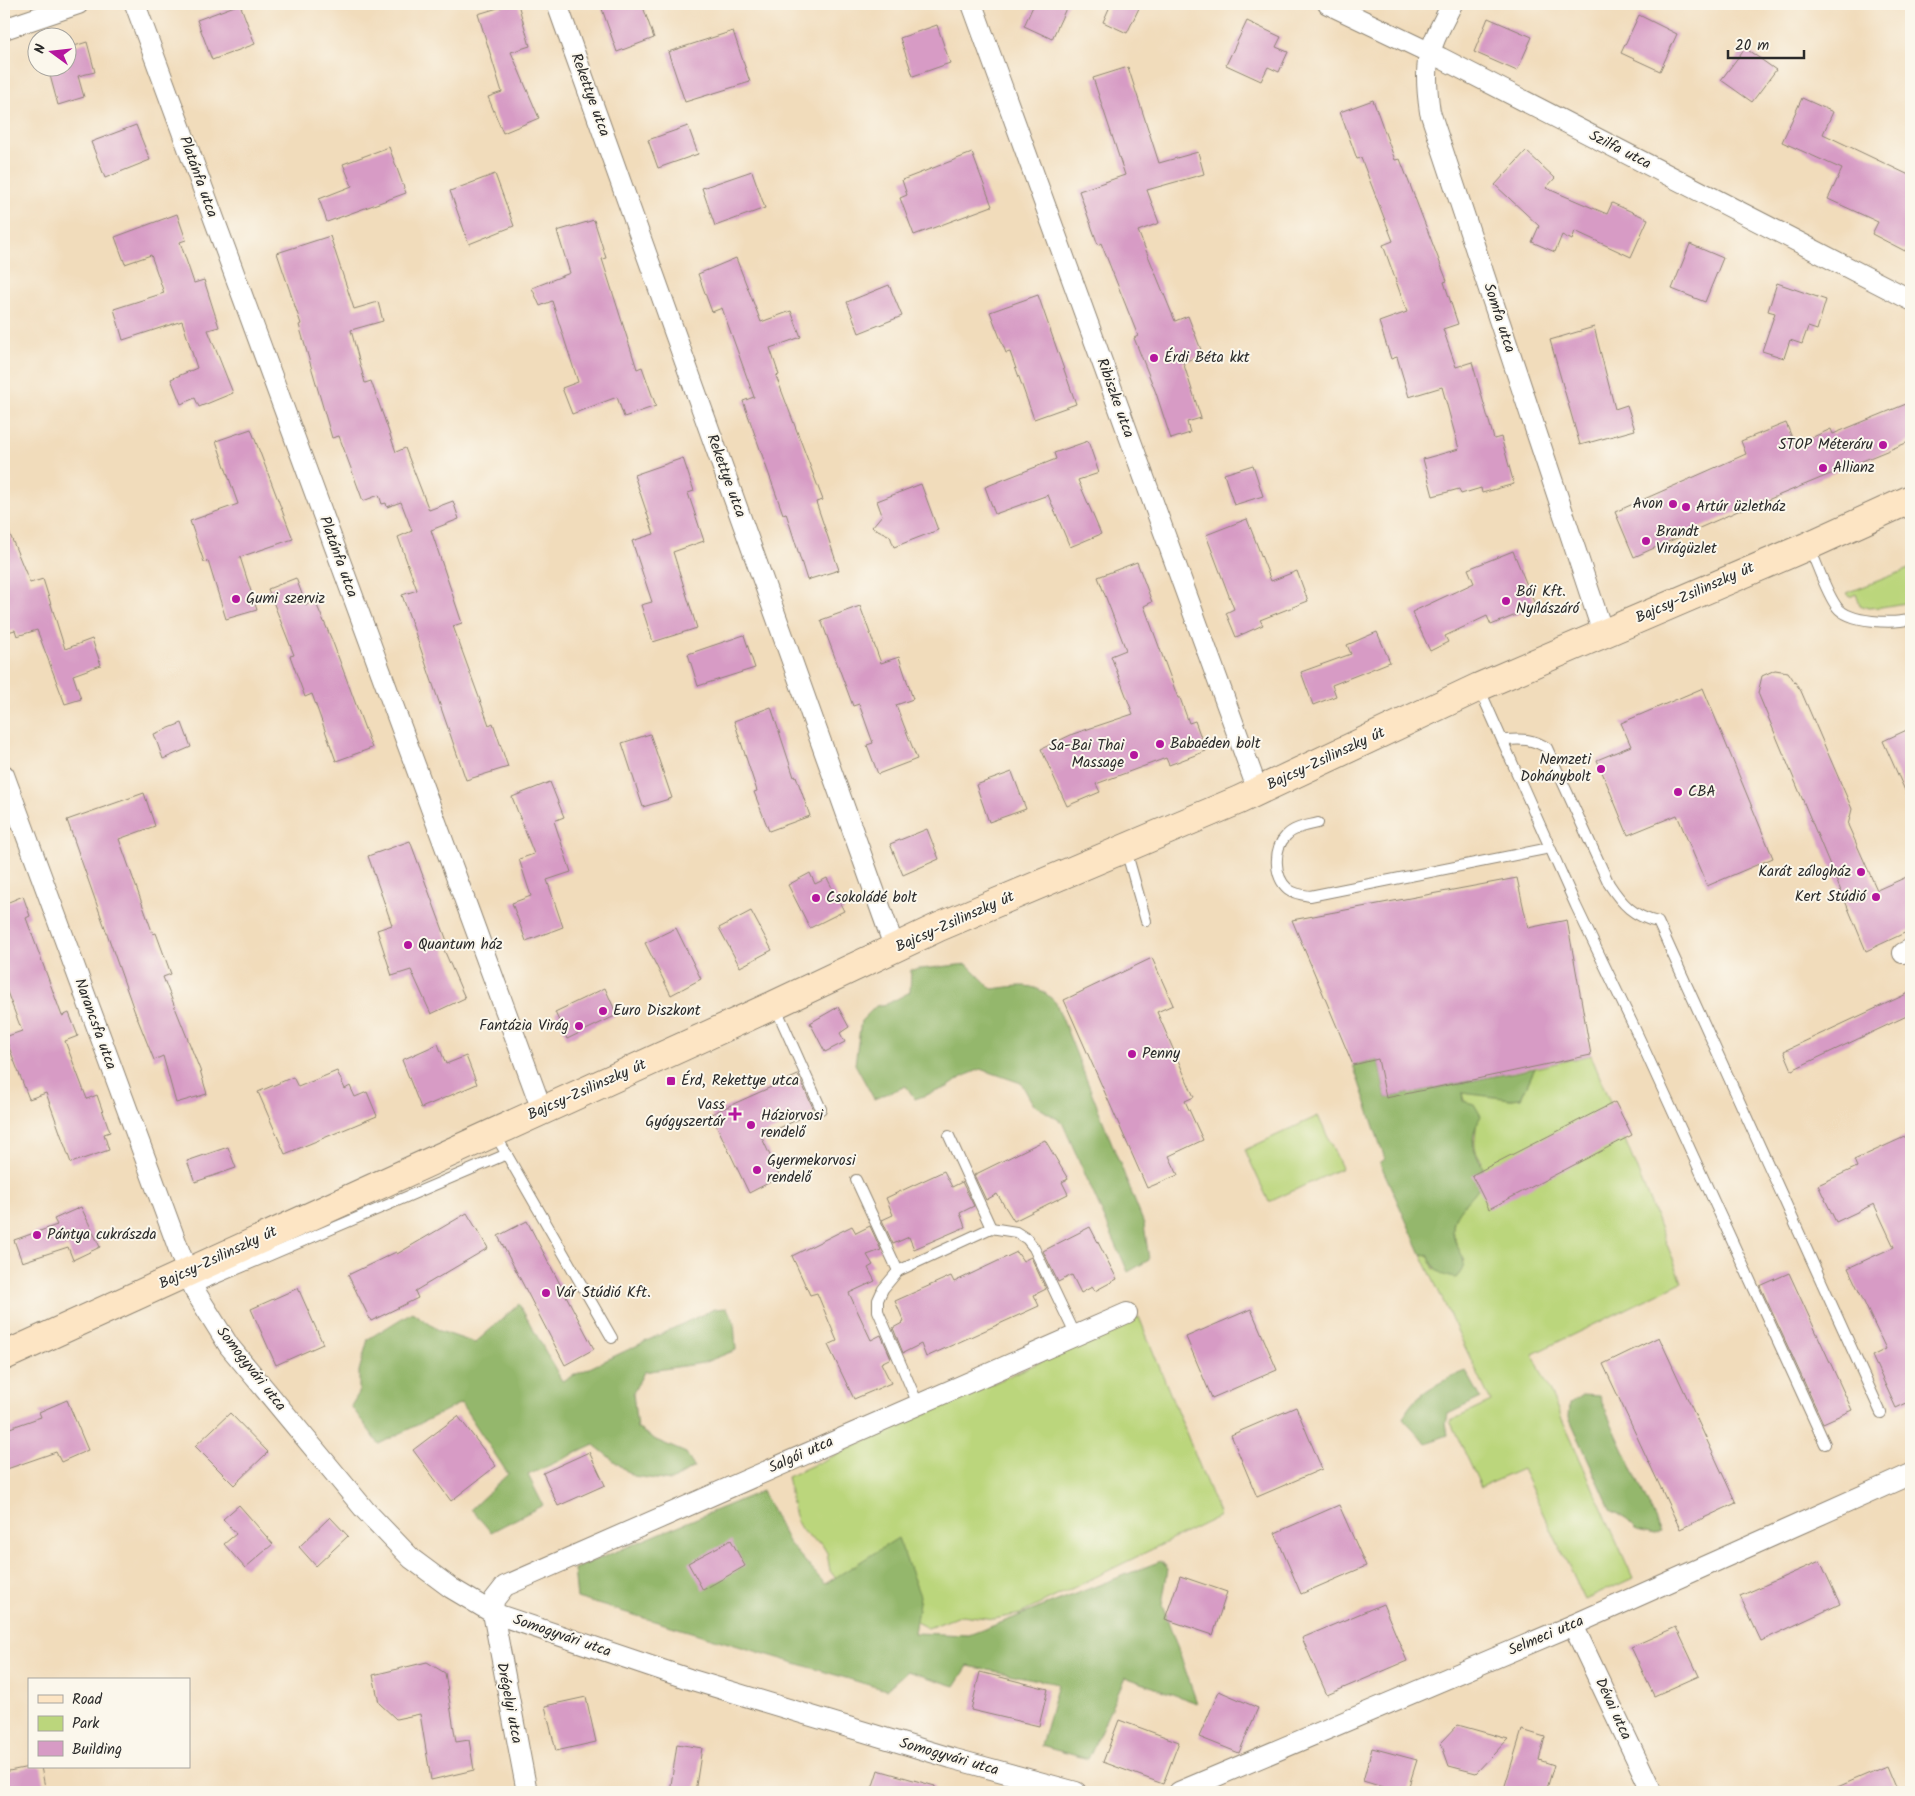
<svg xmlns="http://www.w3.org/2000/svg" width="1915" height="1796" font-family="Kalam,sans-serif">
<rect width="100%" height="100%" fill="#fbf7ec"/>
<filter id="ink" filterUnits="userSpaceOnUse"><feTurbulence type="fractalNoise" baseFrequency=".02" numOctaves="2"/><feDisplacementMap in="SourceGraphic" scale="10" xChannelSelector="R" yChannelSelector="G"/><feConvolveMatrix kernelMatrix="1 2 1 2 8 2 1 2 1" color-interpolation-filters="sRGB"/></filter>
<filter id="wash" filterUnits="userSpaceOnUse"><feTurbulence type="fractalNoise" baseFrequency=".0096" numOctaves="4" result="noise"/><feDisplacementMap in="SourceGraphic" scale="20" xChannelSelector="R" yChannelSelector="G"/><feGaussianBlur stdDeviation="1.12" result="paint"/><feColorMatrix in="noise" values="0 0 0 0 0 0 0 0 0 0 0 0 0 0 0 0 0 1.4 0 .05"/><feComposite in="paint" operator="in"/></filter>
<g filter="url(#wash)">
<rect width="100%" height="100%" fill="#f1dcbb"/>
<!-- green -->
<g fill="#bbd67c" stroke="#738054">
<path d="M1911 568V602L1881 607 1868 608 1860 605 1856 594 1850 597 1847 593Z"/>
<path d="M1591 1055 1682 1282 1533 1354 1633 1578 1585 1600 1522 1469 1481 1487 1450 1421 1491 1402 1421 1254 1428 1255 1434 1269 1465 1261 1457 1246 1452 1231 1456 1214 1475 1192 1482 1161C1471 1146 1476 1142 1476 1126 1475 1115 1463 1105 1462 1092L1511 1099 1521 1098 1535 1068Z"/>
<path d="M1318 1116 1342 1168 1269 1202 1245 1150Z"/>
<path d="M1139 1317 1220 1516 1020 1614 994 1619 962 1615 928 1628 841 1585 830 1571 827 1553 821 1543C792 1535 793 1503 787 1477Z"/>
</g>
<!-- forest -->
<g fill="#94b76c" stroke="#60714c">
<path d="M967 964 992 989C1020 986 1035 980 1056 1003L1144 1224 1149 1260 1128 1272 1062 1122 1033 1104 1021 1083 981 1069 962 1077 948 1087 915 1099 906 1086 874 1099 855 1064 861 1021 876 1006 887 1004 910 992 911 970Z"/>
<path d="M1378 1059 1386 1098 1535 1068 1521 1098 1511 1099 1462 1093 1463 1101 1474 1104 1481 1116C1475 1126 1470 1141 1476 1153 1479 1160 1484 1165 1483 1174 1481 1197 1452 1206 1453 1230 1453 1252 1475 1258 1456 1278 1440 1276 1434 1269 1428 1255L1421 1254 1380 1163 1385 1159 1353 1065Z"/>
<path d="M519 1304 562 1381 714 1309 727 1308 734 1322 736 1350 703 1363 644 1372 633 1393 637 1428 656 1440 686 1453 694 1467 671 1481 633 1476 594 1445 528 1475 543 1505 491 1532 471 1509 508 1474 461 1403 379 1444 351 1406 359 1393V1371L368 1339 412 1312 440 1331 475 1343Z"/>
<path d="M1466 1371 1481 1398 1448 1414 1446 1424 1448 1435 1426 1443 1403 1418C1415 1392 1440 1382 1466 1371Z"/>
<path d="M1582 1395 1599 1396 1661 1532 1654 1534 1637 1530 1627 1520 1611 1510 1569 1417 1570 1403Z"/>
<path d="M762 1491 788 1542 825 1584 898 1538 920 1596 914 1633 969 1635 1161 1561 1168 1569 1162 1604 1197 1703 1125 1677 1088 1759 1041 1746 1058 1684 968 1666 955 1686 907 1671 886 1690 577 1598 574 1569Z"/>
</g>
<g id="blocks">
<!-- building -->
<g fill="#d79bc5">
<path d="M240 4 255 44 212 60 197 20Z"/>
<path d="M511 4H518L530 46 511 52 539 118 503 133 488 97 502 92 478 14Z"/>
<path d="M618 4H642L654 38 617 52 602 9Z"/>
<path d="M1034 4H1068L1052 39 1024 26Z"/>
<path d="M1111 4H1141L1127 33 1103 22Z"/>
<path d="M1639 15 1677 34 1660 71 1621 53Z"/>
<path d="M1488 18 1532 37 1517 71 1474 52Z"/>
<path d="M1247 21 1281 37 1276 47 1288 52 1279 72 1268 67 1261 81 1226 65Z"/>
<path d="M937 25 950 63 913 76 900 38Z"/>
<path d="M733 31 750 82 685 102 668 52Z"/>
<path d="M87 42 95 72 78 76 84 97 58 105 48 68H68V48Z"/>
<path d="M1745 48 1776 70 1752 102 1721 80Z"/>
<path d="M1128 67 1159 163 1198 152 1204 174 1147 190 1159 223 1138 231 1175 321 1188 316 1203 355 1183 362 1201 418 1187 422 1190 433 1171 439 1156 393 1134 338 1138 336 1101 243 1098 245 1079 191 1125 175 1093 78Z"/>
<path d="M1802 98 1833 112 1823 134 1911 176V239L1905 251 1872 234 1878 222 1828 199 1842 169 1782 142Z"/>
<path d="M1373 100 1395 160 1400 159 1447 281 1444 282 1458 324 1443 329 1456 367 1472 362 1494 439 1501 437 1514 484 1482 493 1481 488 1461 494 1459 489 1433 496 1423 459 1459 449 1442 387 1409 397 1397 357 1391 359 1379 322 1407 312 1383 245 1393 241 1361 158 1357 159 1340 112Z"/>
<path d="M136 125 150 160 105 178 91 142Z"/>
<path d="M688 126 698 154 658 168 648 140Z"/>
<path d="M389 147 406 193 327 222 319 199 352 186 343 164Z"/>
<path d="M1526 151 1555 178 1546 188 1607 214 1612 203 1648 219 1631 257 1575 231 1572 240 1562 235 1555 252 1532 242 1539 226 1495 185Z"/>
<path d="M972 153 992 206 914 235 900 198 907 195 902 180Z"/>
<path d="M752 171 765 208 715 226 702 188Z"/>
<path d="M495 174 514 226 469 244 450 191Z"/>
<path d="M177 214 186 240 180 242 194 283 204 280 219 327 208 330 233 393 199 407 195 398 181 404 171 379 197 368 182 321 123 340 114 309 164 293 151 255 125 264 115 237Z"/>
<path d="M594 220 606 258 602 259 637 369 642 367 656 406 624 417 617 397 572 414 562 388 578 382 552 301 540 306 532 288 570 273 557 231Z"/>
<path d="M330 236 354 309 378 302 383 321 351 330 365 383 371 381 396 452 405 448 429 510 453 501 459 519 431 530 462 623 453 626 489 725 493 723 508 767 466 780 402 595 417 590 398 537 412 531 401 502 387 507 386 503 382 504 379 495 363 501 339 436 332 438 299 325 301 324 277 253Z"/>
<path d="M1690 244 1723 258 1705 302 1672 289Z"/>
<path d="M736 258 761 322 791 311 801 337 770 348 779 375 776 376 823 500 816 502 839 570 807 580 786 513 783 514 743 401 754 397 722 308 712 312 698 274Z"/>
<path d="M1777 283 1826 300 1817 330 1808 327 1802 344 1790 340 1784 358 1762 351 1775 313 1768 311Z"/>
<path d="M889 285 902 316 859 333 847 302Z"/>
<path d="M1038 295 1076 404 1034 419 1010 352 1006 353 990 312Z"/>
<path d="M1594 327 1615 409 1627 405 1635 430 1580 445 1550 340Z"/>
<path d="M1911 402V441L1765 501V499L1634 557 1615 512 1746 454 1741 441 1786 423 1795 445 1831 429 1833 434Z"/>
<path d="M251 429 293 539 240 557 257 610 226 619 208 561 204 562 190 521 238 504 216 441Z"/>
<path d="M1088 441 1099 473 1078 480 1101 534 1070 547 1048 495 995 514 985 487 1056 459 1054 453Z"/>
<path d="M683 458 694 491 688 493 704 541 673 552 697 628 653 642 641 605 652 602 632 541 654 534 634 475Z"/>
<path d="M1253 465 1263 496 1234 505 1224 474Z"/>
<path d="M921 484 938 530 894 547 890 536 872 527 882 515 877 501Z"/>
<path d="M1247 519 1271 581 1297 571 1308 601 1260 620 1263 625 1236 637 1226 613 1234 609 1206 535Z"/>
<path d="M4 520 30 583 43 579 65 649 92 639 101 665 73 675 81 699 65 704 37 630 17 636 15 630 4 633Z"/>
<path d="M1513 551 1536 607 1491 625 1487 616 1445 636 1448 642 1430 651 1412 612 1474 583 1468 569Z"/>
<path d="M1137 562 1152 602 1144 606 1178 698H1180L1189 723 1195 721 1206 751 1169 765 1166 758 1096 784 1100 792 1067 806 1041 749 1073 734 1133 714 1111 656 1126 650 1098 577Z"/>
<path d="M296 578 306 605 315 601 332 640 372 748 336 761 312 694 305 697 290 656 294 655 268 589Z"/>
<path d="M860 606 881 663 899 657 913 699 896 705 917 759 878 774 867 745 873 743 859 704 853 706 821 620Z"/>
<path d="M1377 632 1390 662 1332 685 1336 696 1313 705 1301 672 1351 654 1347 645Z"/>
<path d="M744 635 755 668 698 686 688 654Z"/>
<path d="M1775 670 1788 672 1801 691 1852 809 1848 825 1877 890 1911 875V930L1866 951 1758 693 1762 676Z"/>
<path d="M1703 688 1773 858 1707 886 1677 815 1628 835 1597 760 1631 746 1621 723Z"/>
<path d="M771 707 794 777 796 776 810 816 769 831 754 792 757 791 734 721Z"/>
<path d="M182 723 191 747 163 759 154 734Z"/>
<path d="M1911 728V804L1883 741Z"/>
<path d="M650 734 672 798 643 807 622 743Z"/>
<path d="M1012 772 1026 809 989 822 976 785Z"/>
<path d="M550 782 564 817 554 821 571 872 547 880 563 927 526 941 512 903 531 896 519 859 534 854 512 797Z"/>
<path d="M144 793 155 826 119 839 153 934 156 933 171 974 163 977 200 1070 207 1094 176 1103 163 1056 154 1060 134 1010 67 820Z"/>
<path d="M927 829 939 859 903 875 890 844Z"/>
<path d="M410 841 447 941 441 943 465 998 431 1014 411 970 392 976 377 930 392 925 368 856Z"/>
<path d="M810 873 815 884 827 878 844 911 810 928 788 885Z"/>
<path d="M1517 878 1528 928 1567 920 1591 1055 1386 1098 1378 1059 1353 1065 1292 920Z"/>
<path d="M23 896 30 916 26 918 62 1016 69 1013 78 1036 65 1041 87 1099 97 1095 110 1132 104 1134 109 1150 71 1163 46 1093 29 1099 5 1037 22 1031 4 984V904Z"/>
<path d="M751 911 772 950 740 967 719 928Z"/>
<path d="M676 928 701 979 671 995 645 943Z"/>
<path d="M1152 958 1173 1005 1157 1012 1194 1097 1185 1101 1203 1140 1169 1156 1178 1175 1147 1188 1064 1000Z"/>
<path d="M605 988 617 1015 567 1039 555 1012Z"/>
<path d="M1911 992V1014L1792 1070 1784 1051Z"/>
<path d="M838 1007 849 1027 840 1033 845 1042 825 1052 810 1023Z"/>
<path d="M438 1044 446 1064 466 1056 477 1084 421 1108 402 1060Z"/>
<path d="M337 1071 345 1089 350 1086 355 1097 367 1092 377 1116 285 1154 258 1092 293 1077 298 1087Z"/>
<path d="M798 1075 815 1112 761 1136 780 1177 749 1193 711 1114Z"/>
<path d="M1615 1102 1632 1135 1489 1209 1472 1175Z"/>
<path d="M1911 1134V1401L1896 1408 1872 1356 1886 1349 1848 1268 1894 1247 1874 1204 1836 1222 1818 1185 1857 1167 1854 1160Z"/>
<path d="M1045 1140 1068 1179 1062 1182 1068 1194 1014 1221 997 1194 986 1200 974 1175Z"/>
<path d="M228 1147 236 1168 195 1182 187 1161Z"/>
<path d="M944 1171 952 1187 962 1182 974 1206 960 1213 965 1227 914 1249 909 1237 893 1244 882 1220 893 1215 886 1198Z"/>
<path d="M81 1207 100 1247 73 1260 68 1247 22 1262 14 1240 57 1225 54 1219Z"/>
<path d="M467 1213 488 1248 415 1291 418 1298 371 1321 348 1275 396 1252 397 1254Z"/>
<path d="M527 1221 594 1349 565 1365 498 1236Z"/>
<path d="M852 1226 856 1233 870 1226 881 1250 867 1255 873 1265 868 1268 875 1281 849 1293 871 1340 881 1335 891 1358 881 1363 891 1383 854 1399 828 1345 837 1341 817 1293 810 1295 792 1256Z"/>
<path d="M1090 1227 1117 1279 1095 1291 1092 1287 1081 1293 1072 1275 1058 1282 1043 1251Z"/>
<path d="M1017 1252 1023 1261 1031 1257 1046 1289 1034 1295 1039 1306 926 1357 921 1344 903 1353 893 1328 904 1322 895 1301 951 1276 954 1282Z"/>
<path d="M1789 1273 1852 1410 1823 1423 1760 1286Z"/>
<path d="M298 1288 323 1344 276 1365 251 1309Z"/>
<path d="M1251 1309 1277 1370 1212 1398 1186 1337Z"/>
<path d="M1659 1337 1736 1503 1680 1529 1603 1364Z"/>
<path d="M67 1400 88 1450 61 1462 56 1452 4 1470V1430L41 1417 39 1412Z"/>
<path d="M1296 1407 1322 1469 1257 1497 1231 1435Z"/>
<path d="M230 1413 268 1452 234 1485 195 1446Z"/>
<path d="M458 1416 496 1466 451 1501 413 1450Z"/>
<path d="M589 1452 605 1485 558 1506 543 1473Z"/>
<path d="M239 1505 273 1544 245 1568 224 1544 236 1534 223 1519Z"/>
<path d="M1339 1505 1366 1566 1301 1594 1275 1533Z"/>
<path d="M330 1517 348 1536 316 1566 299 1547Z"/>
<path d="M731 1540 745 1566 703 1590 688 1563Z"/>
<path d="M1820 1561 1840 1604 1761 1641 1740 1596Z"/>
<path d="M1180 1576 1227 1592 1213 1635 1165 1619Z"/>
<path d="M1383 1604 1407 1661 1327 1695 1302 1638Z"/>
<path d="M1676 1627 1699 1676 1654 1696 1631 1647Z"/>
<path d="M427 1662 445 1673 456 1742 469 1740 474 1770 431 1780 420 1714 396 1719 379 1703 373 1675Z"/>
<path d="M980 1672 1048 1689 1039 1726 971 1710Z"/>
<path d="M1219 1691 1258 1708 1239 1753 1199 1737Z"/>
<path d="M586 1697 596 1742 556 1751 545 1706Z"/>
<path d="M1119 1720 1179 1742 1163 1784 1103 1762Z"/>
<path d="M1458 1725 1508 1739 1476 1773 1449 1766 1441 1743Z"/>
<path d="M1522 1730 1545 1737 1539 1760 1554 1765 1546 1792H1503Z"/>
<path d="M677 1744 702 1748 695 1792H670Z"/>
<path d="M1372 1748 1417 1760 1407 1792H1399L1363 1781Z"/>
<path d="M1886 1766 1897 1792H1826Z"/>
<path d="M29 1767H41L46 1792H4V1772Z"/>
<path d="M878 1770 935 1786 934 1792H871Z"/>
</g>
</g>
</g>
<g filter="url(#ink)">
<use href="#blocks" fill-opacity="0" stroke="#8e8473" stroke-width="1"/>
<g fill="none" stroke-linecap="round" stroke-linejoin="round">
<defs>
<g id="service">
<path d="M1809 547C1817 563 1826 593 1837 607 1849 623 1894 624 1911 619"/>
<path d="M1479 688 1576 906 1635 1029 1825 1444"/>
<path d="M1504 740C1521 739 1532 738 1547 748L1609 884C1622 904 1634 917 1658 922L1881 1413"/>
<path d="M1318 823C1307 826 1294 827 1286 836 1273 849 1274 877 1288 889 1294 894 1303 895 1310 896L1550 848"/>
<path d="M1126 850 1146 921"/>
<path d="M775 1006 821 1109"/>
<path d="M495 1134 612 1338"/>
<path d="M949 1136 991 1228"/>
<path d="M856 1180 898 1271"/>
<path d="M193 1288 507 1154"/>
<path d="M918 1404 878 1311V1300L883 1289 898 1271 991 1228 1016 1232 1027 1239 1034 1248 1075 1334"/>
</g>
<g id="minor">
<path d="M135 4 542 1110"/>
<path d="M557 4 895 949"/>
<path d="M972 4 1258 791"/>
<path d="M1328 4 1441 58 1911 300"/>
<path d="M1452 4C1429 50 1422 58 1430 112L1603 633"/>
<path d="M4 29 78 4"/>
<path d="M4 775 193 1288 229 1346 365 1510 412 1559 451 1588 493 1613 689 1679 951 1758 1076 1792"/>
<path d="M1903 953 1911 949"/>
<path d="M1573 1625 1652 1792"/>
<path d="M527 1792 493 1613 494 1600 505 1586 1127 1313"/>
<path d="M1179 1792 1573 1625 1911 1474"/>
</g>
<path id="secondary" d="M4 1356 774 1005 939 927 1239 800 1479 687 1808 546 1911 499"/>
</defs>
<!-- service casing -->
<use href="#service" stroke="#8e8473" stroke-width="12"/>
<!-- minor casing -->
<use href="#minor" stroke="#8e8473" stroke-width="22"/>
<!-- secondary casing -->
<use href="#secondary" stroke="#8e8473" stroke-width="30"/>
<!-- service -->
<use href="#service" stroke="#fff" stroke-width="10"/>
<!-- minor -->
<use href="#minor" stroke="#fff" stroke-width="20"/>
<!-- secondary -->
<use href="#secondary" stroke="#fde5c4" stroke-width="28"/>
</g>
</g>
<!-- markers -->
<g fill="#b5179e" stroke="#fbf7ec" stroke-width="2">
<circle cx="1154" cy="358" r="5"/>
<circle cx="1883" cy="445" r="5"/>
<circle cx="1823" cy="468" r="5"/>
<circle cx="1673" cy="504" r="5"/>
<circle cx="1686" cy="507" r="5"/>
<circle cx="1646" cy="541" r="5"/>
<circle cx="236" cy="599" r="5"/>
<circle cx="1506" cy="601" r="5"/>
<circle cx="1160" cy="744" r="5"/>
<circle cx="1134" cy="755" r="5"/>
<circle cx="1601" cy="769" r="5"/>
<circle cx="1678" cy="792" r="5"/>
<circle cx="1861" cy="872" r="5"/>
<circle cx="1876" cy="897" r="5"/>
<circle cx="816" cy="898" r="5"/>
<circle cx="408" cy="945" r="5"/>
<circle cx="603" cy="1011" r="5"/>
<circle cx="579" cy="1026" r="5"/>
<circle cx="1132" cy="1054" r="5"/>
<rect x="666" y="1076" width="10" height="10" rx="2.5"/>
<path d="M732.5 1106.5h5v5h5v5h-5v5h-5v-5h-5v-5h5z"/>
<circle cx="751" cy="1125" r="5"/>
<circle cx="757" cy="1170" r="5"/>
<circle cx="37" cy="1235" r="5"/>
<circle cx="546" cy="1293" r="5"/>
</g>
<g text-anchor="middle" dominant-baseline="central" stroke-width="4" stroke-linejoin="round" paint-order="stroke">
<!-- street labels -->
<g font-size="15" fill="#2b2b2b" stroke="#fbf7ec">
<text transform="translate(590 95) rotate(70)">Rekettye utca</text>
<text transform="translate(1620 150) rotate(27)">Szilfa utca</text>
<text transform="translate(198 177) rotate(70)">Platánfa utca</text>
<text transform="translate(1499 318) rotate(72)">Somfa utca</text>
<text transform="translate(1115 398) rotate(70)">Ribiszke utca</text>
<text transform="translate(726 476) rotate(70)">Rekettye utca</text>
<text transform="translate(338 557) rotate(70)">Platánfa utca</text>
<text transform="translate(1695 593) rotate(-24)">Bajcsy-Zsilinszky út</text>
<text transform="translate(1326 759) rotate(-25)">Bajcsy-Zsilinszky út</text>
<text transform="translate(955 922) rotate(-24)">Bajcsy-Zsilinszky út</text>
<text transform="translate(95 1024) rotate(70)">Narancsfa utca</text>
<text transform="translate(587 1090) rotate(-24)">Bajcsy-Zsilinszky út</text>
<text transform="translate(218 1258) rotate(-25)">Bajcsy-Zsilinszky út</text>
<text transform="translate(251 1369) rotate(52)">Somogyvári utca</text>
<text transform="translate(801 1455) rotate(-24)">Salgói utca</text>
<text transform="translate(562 1636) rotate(19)">Somogyvári utca</text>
<text transform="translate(1546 1636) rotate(-23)">Selmeci utca</text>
<text transform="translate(509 1703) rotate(79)">Drégelyi utca</text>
<text transform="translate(1613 1709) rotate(65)">Dévai utca</text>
<text transform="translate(949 1757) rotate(16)">Somogyvári utca</text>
</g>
<!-- poi labels -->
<g font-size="15" fill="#2b2b2b" stroke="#fbf7ec" text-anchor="start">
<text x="1164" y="358">Érdi Béta kkt</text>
<text x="1873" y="445" text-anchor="end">STOP Méteráru</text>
<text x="1833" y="468">Allianz</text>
<text x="1663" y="504" text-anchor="end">Avon</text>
<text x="1696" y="507">Artúr üzletház</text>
<text x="1656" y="532">Brandt<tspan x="1656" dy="17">Virágüzlet</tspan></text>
<text x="1516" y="592">Bói Kft.<tspan x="1516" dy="17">Nyílászáró</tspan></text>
<text x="246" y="599">Gumi szerviz</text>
<text x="1170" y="744">Babaéden bolt</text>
<text x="1124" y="746" text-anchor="end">Sa-Bai Thai<tspan x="1124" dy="17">Massage</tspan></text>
<text x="1591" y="760" text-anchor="end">Nemzeti<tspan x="1591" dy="17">Dohánybolt</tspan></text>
<text x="1688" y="792">CBA</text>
<text x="1851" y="872" text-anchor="end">Karát zálogház</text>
<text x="1866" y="897" text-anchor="end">Kert Stúdió</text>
<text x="826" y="898">Csokoládé bolt</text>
<text x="418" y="945">Quantum ház</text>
<text x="613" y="1011">Euro Diszkont</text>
<text x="569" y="1026" text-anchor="end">Fantázia Virág</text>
<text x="1142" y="1054">Penny</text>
<text x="681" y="1081">Érd, Rekettye utca</text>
<text x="725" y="1105" text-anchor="end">Vass<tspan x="725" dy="17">Gyógyszertár</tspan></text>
<text x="761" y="1116">Háziorvosi<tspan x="761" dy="17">rendelő</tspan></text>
<text x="767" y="1161">Gyermekorvosi<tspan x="767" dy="17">rendelő</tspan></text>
<text x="47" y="1235">Pántya cukrászda</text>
<text x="556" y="1293">Vár Stúdió Kft.</text>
</g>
</g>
<!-- margin -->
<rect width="1915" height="1796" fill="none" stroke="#fbf7ec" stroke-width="20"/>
<!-- legend -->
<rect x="28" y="1678" width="162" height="90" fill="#fbf7ec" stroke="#a8a59f"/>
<rect x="38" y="1695" width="25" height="8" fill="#fde5c4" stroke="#a8a59f"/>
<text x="72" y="1704" font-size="15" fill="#2b2b2b">Road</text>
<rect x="38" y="1716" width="25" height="15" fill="#bbd67c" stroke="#a8a59f"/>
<text x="72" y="1728" font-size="15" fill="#2b2b2b">Park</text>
<rect x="38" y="1741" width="25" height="15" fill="#d79bc5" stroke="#a8a59f"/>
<text x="72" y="1754" font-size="15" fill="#2b2b2b">Building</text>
<!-- north arrow -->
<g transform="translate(52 52) rotate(285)"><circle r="24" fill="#fbf7ec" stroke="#a8a59f"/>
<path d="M0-4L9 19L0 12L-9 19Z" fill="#b5179e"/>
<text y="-8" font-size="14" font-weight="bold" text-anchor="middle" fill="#2b2b2b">N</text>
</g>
<!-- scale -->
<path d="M1728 50v8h76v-8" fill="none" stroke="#2b2b2b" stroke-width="2.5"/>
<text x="1735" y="50" font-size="15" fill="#2b2b2b" stroke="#fbf7ec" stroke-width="4" paint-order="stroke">20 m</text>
</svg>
